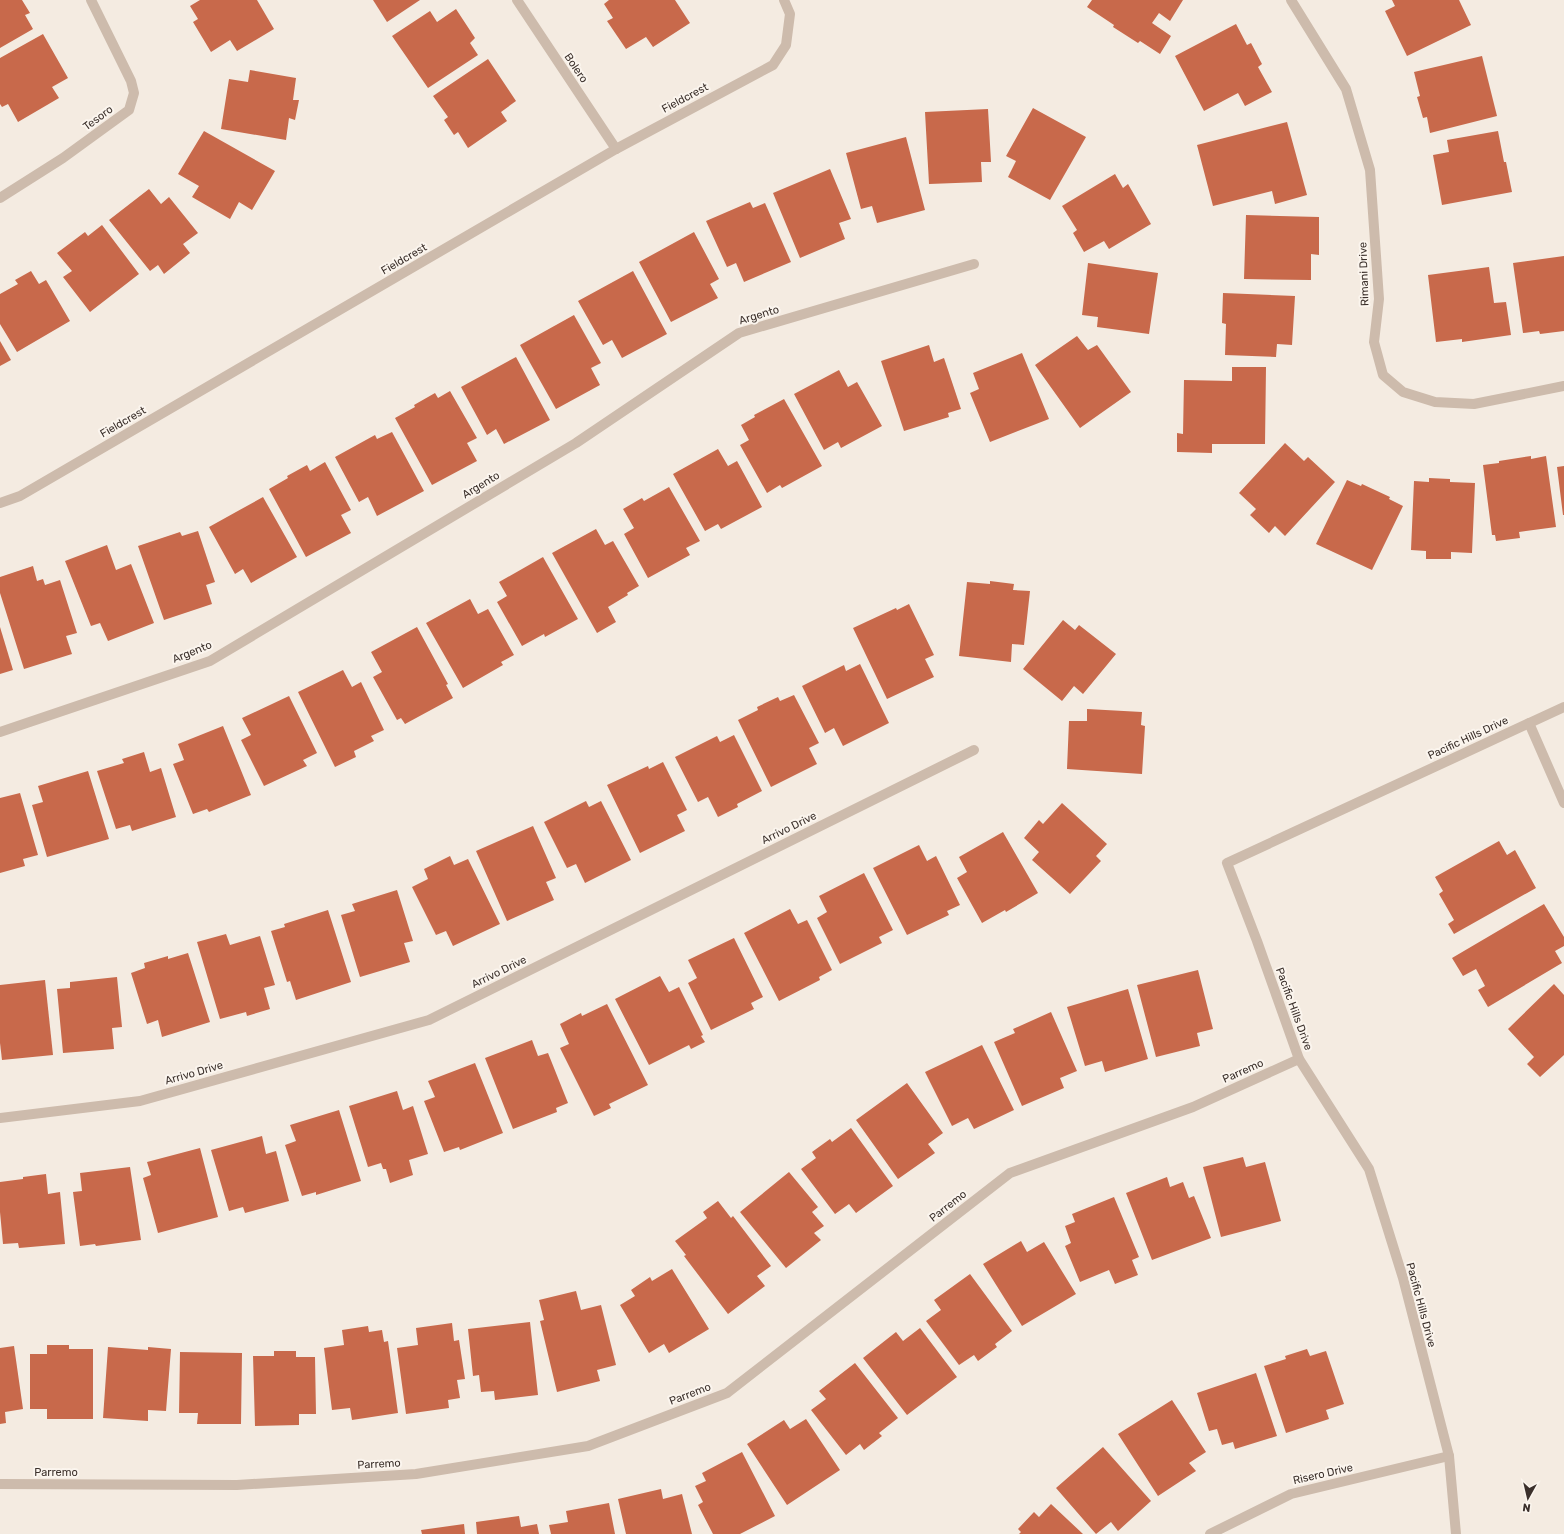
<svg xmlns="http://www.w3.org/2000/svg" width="1564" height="1534" font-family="Rubik,sans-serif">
<rect width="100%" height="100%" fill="#f4ebe1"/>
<!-- building -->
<g fill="#c8694b">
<path d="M0 0H22L30 13 25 15 33 29 0 48Z"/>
<path d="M200 0H257L274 29 237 51 230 40 211 52 193 22 198 19 190 6Z"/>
<path d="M373 0H420L387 22Z"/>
<path d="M609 0H675L690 23 653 47 646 37 626 49 607 21 613 18 604 4Z"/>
<path d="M1092 0H1183L1170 21 1159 13 1152 23 1171 36 1160 54 1140 41 1138 43 1113 27 1114 25 1087 7Z"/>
<path d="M1392 0H1459L1471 25 1407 56 1385 11 1395 6Z"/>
<path d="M456 9 475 38 470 43 478 55 428 88 392 36 430 11 437 22Z"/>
<path d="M1236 24 1247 45 1251 43 1262 64 1258 67 1272 92 1245 106 1238 93 1204 111 1175 56Z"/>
<path d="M43 34 68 78 52 87 59 98 18 122 8 104 2 107 0 104V58Z"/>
<path d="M1482 56 1497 116 1430 133 1427 117 1423 118 1417 97 1420 96 1414 72Z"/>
<path d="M488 59 516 101 501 112 507 121 468 148 458 132 454 135 444 120 448 117 433 96Z"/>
<path d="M250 70 296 78 293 100H299L295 120 289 118 286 140 221 129 229 79 248 82Z"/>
<path d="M1033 108 1086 137 1050 200 1008 177 1016 161 1006 156Z"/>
<path d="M988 109 991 162H981L982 182 929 184 925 112Z"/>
<path d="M1287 122 1307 195 1275 204 1272 191 1213 206 1197 145Z"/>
<path d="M204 131 275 171 252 210 239 202 230 219 192 197 199 186 178 174Z"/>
<path d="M1498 131 1504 162H1506L1512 192 1442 205 1433 155 1449 152 1447 140Z"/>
<path d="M906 137 925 210 877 223 872 206 861 209 846 153Z"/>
<path d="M830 169 851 219 839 223 845 239 800 258 773 193Z"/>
<path d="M1115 174 1123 188 1128 184 1151 224 1109 249 1104 241 1084 252 1073 233 1077 230 1062 206Z"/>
<path d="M149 189 161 204 169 197 198 233 183 244 190 253 164 274 158 265 150 271 109 220Z"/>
<path d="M750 202 753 208 765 203 791 262 744 282 736 263 727 267 706 221Z"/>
<path d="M1246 215 1319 217V255L1311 254V280L1244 279Z"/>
<path d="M102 225 139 274 90 312 63 277 72 271 57 253 85 232 88 236Z"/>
<path d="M694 232 719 279 710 284 718 298 671 322 639 262Z"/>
<path d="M1564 256V331L1540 334 1539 331 1523 333 1513 263Z"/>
<path d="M1088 263 1158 273 1149 334 1097 327 1098 317 1082 315Z"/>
<path d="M1489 267 1494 303 1506 302 1511 335 1462 342V339L1436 342 1428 275Z"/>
<path d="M31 271 39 284 46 280 70 321 17 352 0 324V294L18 284 15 280Z"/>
<path d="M633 271 667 334 622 358 612 340 603 345 578 301Z"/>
<path d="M1223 293 1295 296 1292 345 1277 344 1276 357 1225 355 1226 324 1222 323Z"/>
<path d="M574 315 601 363 591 368 600 385 556 409 520 345Z"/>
<path d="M1077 336 1088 350 1097 345 1131 392 1080 428 1035 365Z"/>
<path d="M0 341 11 360 0 366Z"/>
<path d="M929 345 934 362 944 358 961 409 948 413 949 417 904 431 881 361Z"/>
<path d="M1022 353 1049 419 990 442 970 393 979 389 973 373Z"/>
<path d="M516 357 550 420 504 444 496 429 487 435 461 387Z"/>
<path d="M1232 367H1266L1265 444H1212V453L1177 452V433L1183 434 1184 380 1232 381Z"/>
<path d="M839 370 848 387 857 382 882 426 841 448 838 442 824 450 794 394Z"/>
<path d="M450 391 477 438 467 443 477 461 432 485 395 418 415 407 414 405 435 393 438 398Z"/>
<path d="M784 399 822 466 782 488 780 485 767 493 740 445 749 440 741 425 755 417 754 415Z"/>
<path d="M392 432 424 491 377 516 368 497 359 502 335 457 375 435 377 439Z"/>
<path d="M1285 443 1304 461 1308 457 1335 482 1285 536 1275 526 1269 533 1250 515 1256 509 1239 493Z"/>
<path d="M718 449 728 466 737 461 762 507 721 529 718 524 705 531 673 474Z"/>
<path d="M1531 456V459L1546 456 1556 527 1519 532 1520 538 1496 541 1495 535H1492L1483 465 1499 463V461Z"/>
<path d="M325 462 351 510 341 515 351 533 306 557 269 489 288 478 287 476 307 465 310 471Z"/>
<path d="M1564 466V515H1563L1557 467Z"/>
<path d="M1429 478 1450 479V482L1475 483 1472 553 1451 552V559H1426V551L1411 550 1414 481 1429 482Z"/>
<path d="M1347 480 1361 486 1362 484 1390 497 1389 499 1403 506 1372 570 1316 544Z"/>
<path d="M669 487 700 541 686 548 690 555 648 578 624 534 634 528 623 509 642 498 644 501Z"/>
<path d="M263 497 297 557 251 583 243 569 235 574 209 527Z"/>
<path d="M596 529 605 545 613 541 639 586 627 593 628 595 608 607 616 622 597 633 552 553Z"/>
<path d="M198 531 215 582 206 585 212 604 164 620 138 546 180 532 182 536Z"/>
<path d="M107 545 116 570 131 564 154 623 108 641 100 623 91 626 65 561Z"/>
<path d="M543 557 578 619 545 637 544 634 522 646 497 602 507 596 499 582Z"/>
<path d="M33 566 37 581 43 579 45 585 60 580 77 633 66 636 72 654 24 669 0 593V577Z"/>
<path d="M990 581 1014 584 1013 590 1030 591 1024 645 1012 644 1011 662 959 656 967 582 990 584Z"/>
<path d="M470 599 478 614 488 609 514 655 501 662 503 665 463 688 426 623Z"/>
<path d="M909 604 934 655 925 659 934 677 887 699 853 628 896 608 897 610Z"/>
<path d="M1063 620 1075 630 1079 625 1116 654 1083 694 1074 686 1062 701 1023 669Z"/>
<path d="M0 627 13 670 0 674Z"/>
<path d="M417 627 448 684 446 685 453 698 405 724 401 718 397 720 373 677 382 672 371 652Z"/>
<path d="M860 664 889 723 843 746 834 728 825 733 802 686 844 665 846 671Z"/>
<path d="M343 670 352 687 361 682 384 730 371 736 374 741 354 751 356 757 335 767 298 692Z"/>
<path d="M794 695 819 743 809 748 817 764 771 787 738 720 758 710 757 707 778 697 780 701Z"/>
<path d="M289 696 317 753 303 760 307 766 264 786 241 740 251 735 242 718Z"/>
<path d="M1087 709 1142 712 1141 725 1145 726 1142 774 1067 769 1069 721H1087Z"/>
<path d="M223 726 251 795 209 812 207 809 193 814 173 764 184 760 178 744Z"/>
<path d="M734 735 762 791 737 804 738 807 718 817 708 797 698 802 675 757 717 736 720 742Z"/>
<path d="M144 752 150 772 161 768 176 817 132 831 130 825 116 829 97 771 124 763 122 759Z"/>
<path d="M663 762 687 810 677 815 685 831 640 853 607 785 648 766 649 769Z"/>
<path d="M88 771 109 839 47 857 32 805 43 802 38 786Z"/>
<path d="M20 793 38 855 23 859 25 866 0 873V798Z"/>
<path d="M586 801 589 807 601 801 631 860 585 883 576 864 567 868 544 822Z"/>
<path d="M1062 803 1107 844 1096 856 1101 861 1070 894 1032 860 1039 852 1024 838 1039 820 1043 824Z"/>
<path d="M533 826 556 878 546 882 554 900 507 921 476 851Z"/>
<path d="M1003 832 1038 893 1006 912 1005 910 982 923 957 878 967 872 959 857Z"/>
<path d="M1499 841 1507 855 1515 850 1536 888 1454 934 1448 924 1454 920 1439 894 1443 891 1435 877Z"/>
<path d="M919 845 927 861 936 856 960 905 947 911 949 915 907 935 873 868Z"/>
<path d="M450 856 454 865 468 859 500 924 453 946 446 931 436 935 412 887 428 879 424 869Z"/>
<path d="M864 873 893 930 879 937 882 943 840 964 817 918 827 912 819 896Z"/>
<path d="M397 890 413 941 404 943 410 962 360 977 341 915 355 911 352 904Z"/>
<path d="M1544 904 1564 937V946L1555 951 1562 963 1488 1007 1478 990 1485 986 1476 969 1463 976 1452 958Z"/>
<path d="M790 909 798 924 807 920 832 970 819 977 820 980 779 1001 744 933Z"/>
<path d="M328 910 351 982 296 1000 290 981 287 982 271 931 285 927 284 924Z"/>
<path d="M226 934 230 945 260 936 275 985 264 988 270 1009 247 1016 246 1012 220 1019 197 942Z"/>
<path d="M734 938 763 997 751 1003 754 1009 711 1030 688 983 697 978 688 960Z"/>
<path d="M188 953 210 1022 162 1037 158 1020 147 1024 131 973 145 968 144 963 168 956V959Z"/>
<path d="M1198 970 1213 1029 1197 1033 1200 1046 1156 1057 1137 985Z"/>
<path d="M660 976 669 992 679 987 703 1035 701 1036 705 1042 691 1049 689 1045 649 1065 615 999Z"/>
<path d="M117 977 122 1027 112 1028 114 1049 63 1053 57 989 70 988V982Z"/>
<path d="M45 980 53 1055 2 1060 0 1043V985Z"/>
<path d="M1554 984 1564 995V1055L1540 1077 1527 1064 1534 1057 1508 1029Z"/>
<path d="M1128 989 1148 1059 1105 1072 1102 1061 1085 1066 1067 1007Z"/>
<path d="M607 1004 648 1085 609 1104 611 1108 594 1116 560 1048 569 1044 560 1024 581 1013 582 1016Z"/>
<path d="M1051 1012 1077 1071 1060 1078 1064 1088 1022 1106 994 1042 1015 1033 1013 1029Z"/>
<path d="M532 1040 538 1056 548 1053 568 1103 556 1108 557 1112 513 1129 485 1058Z"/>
<path d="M982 1045 1014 1110 974 1129 968 1118 952 1126 925 1072Z"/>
<path d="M475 1063 503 1133 460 1150 459 1147 444 1152 424 1101 435 1097 428 1081Z"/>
<path d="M907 1083 943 1133 928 1144 935 1153 898 1179 856 1120Z"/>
<path d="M397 1091 403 1110 413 1106 428 1154 409 1160 413 1175 390 1183 386 1169H383L381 1163 368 1167 349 1106Z"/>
<path d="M339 1110 361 1181 316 1195V1192L302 1196 285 1145 296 1141 290 1125Z"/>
<path d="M851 1128 893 1186 856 1213 849 1204 835 1214 801 1169 816 1158 812 1152 830 1139 832 1142Z"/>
<path d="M262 1136 266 1154 276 1151 289 1201 245 1213 243 1207 229 1211 211 1150Z"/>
<path d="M200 1148 218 1217 158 1233 143 1178 151 1175 147 1162Z"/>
<path d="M1243 1157 1246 1167 1265 1162 1281 1221 1221 1237 1203 1167Z"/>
<path d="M130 1167 141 1240 96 1246 95 1244 80 1246 73 1192 82 1191 80 1173Z"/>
<path d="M789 1172 818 1207 812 1212 824 1226 814 1233 821 1240 786 1268 740 1212Z"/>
<path d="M46 1174 48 1194 60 1192 65 1244 19 1248 18 1243 3 1244 0 1212V1182L23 1179V1177Z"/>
<path d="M1167 1177 1170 1187 1183 1182 1189 1198 1194 1196 1211 1238 1152 1260 1126 1193Z"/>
<path d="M1114 1197 1139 1257 1132 1260 1138 1275 1115 1284 1109 1270 1080 1282 1065 1246 1071 1243 1065 1226 1075 1222 1072 1214Z"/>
<path d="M718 1201 731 1218 733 1216 771 1266 757 1276 765 1286 728 1314 684 1256 686 1255 675 1241 707 1218 703 1212Z"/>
<path d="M1021 1241 1027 1252 1044 1242 1076 1294 1022 1326 983 1264Z"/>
<path d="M672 1269 709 1329 669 1353 664 1344 649 1353 620 1305 635 1296 631 1290 650 1277 652 1281Z"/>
<path d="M970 1274 1012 1331 995 1344 997 1347 978 1361 974 1355 959 1365 926 1321 941 1310 934 1300Z"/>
<path d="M576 1291 581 1310 601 1305 616 1365 597 1370 600 1381 557 1392 540 1321 544 1320 539 1300Z"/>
<path d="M530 1322 538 1395 495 1400 494 1391 481 1392 479 1375 473 1376 468 1329Z"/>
<path d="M452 1323 454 1341 459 1340 465 1379 457 1380 460 1398 448 1400 449 1408 406 1414 397 1348 418 1345 416 1328Z"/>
<path d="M368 1326 369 1332 382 1330 384 1342 388 1341 398 1413 352 1420 350 1408 332 1410 324 1348 344 1345 342 1330Z"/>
<path d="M920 1328 957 1377 907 1415 863 1358 896 1332 903 1341Z"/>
<path d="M47 1345H69V1349H93V1419H47V1409H30V1354H47Z"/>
<path d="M14 1346 23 1409 5 1412 6 1423 0 1424V1348Z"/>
<path d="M108 1347 148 1350V1347L171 1349 166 1411 148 1410V1421L103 1418Z"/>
<path d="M1307 1349 1310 1356 1326 1351 1344 1404 1326 1410 1329 1419 1286 1433 1264 1366 1286 1359 1285 1356Z"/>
<path d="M274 1351H296V1357H315L316 1414H299V1425L255 1426 253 1356H274Z"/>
<path d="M180 1352 242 1353 241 1424H197L198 1413H179Z"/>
<path d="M855 1363 898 1418 879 1433 882 1436 864 1450 860 1444 846 1455 811 1410 826 1399 819 1391Z"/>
<path d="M1256 1373 1277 1436 1235 1449 1233 1442 1222 1445 1217 1429 1209 1431 1197 1393Z"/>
<path d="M1172 1400 1206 1452 1189 1463 1196 1471 1158 1496 1118 1434Z"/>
<path d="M806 1419 840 1470 787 1505 747 1444 784 1420 790 1429Z"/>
<path d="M1103 1447 1151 1501 1118 1531 1111 1522 1096 1534 1056 1488Z"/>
<path d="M742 1452 775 1516 740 1534H713L698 1505 703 1502 695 1486 706 1481 702 1473Z"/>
<path d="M661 1489 663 1499 682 1494 692 1534H626L618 1499Z"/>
<path d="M609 1503 615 1534H551L549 1525 568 1522 566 1511Z"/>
<path d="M1051 1504 1083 1534H1019L1021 1532 1018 1529 1034 1512 1039 1517Z"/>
<path d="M519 1516 521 1527 537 1524 539 1534H477L476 1522Z"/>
<path d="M464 1524 465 1534H422L421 1530Z"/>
</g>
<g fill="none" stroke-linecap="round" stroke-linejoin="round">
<!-- minor -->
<g stroke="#cdbbac" stroke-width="10">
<path d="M517 0 616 149"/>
<path d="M1291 0 1346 89 1370 170 1379 299 1374 342 1383 375 1403 392 1435 402 1474 404 1564 386"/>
<path d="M0 198 63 158 129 110 134 93 131 81 91 0"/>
<path d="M1529 723 1564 803"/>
<path d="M0 732 210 661 576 443 739 333 974 264"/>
<path d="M0 1118 140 1101 429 1020 974 750"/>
<path d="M0 1484 237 1485 416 1474 588 1446 727 1393 1010 1173 1193 1107 1299 1059"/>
<path d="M1210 1534 1291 1494 1449 1456"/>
</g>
<!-- tertiary -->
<g stroke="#cdbbac" stroke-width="10">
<path d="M0 503 20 496 616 149 773 65 786 45 790 14 784 0"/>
<path d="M1456 1534 1449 1456 1403 1278 1369 1169 1299 1059 1257 941 1227 863 1564 707"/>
</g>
</g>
<g text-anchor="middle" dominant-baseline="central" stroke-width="4" stroke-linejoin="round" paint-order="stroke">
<!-- street labels -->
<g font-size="11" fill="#3b302b" stroke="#fbf5ee">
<text transform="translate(576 68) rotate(56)">Bolero</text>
<text transform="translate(685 98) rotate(-28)">Fieldcrest</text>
<text transform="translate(98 118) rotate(-36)">Tesoro</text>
<text transform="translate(404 259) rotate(-30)">Fieldcrest</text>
<text transform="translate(1364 274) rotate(-92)">Rimani Drive</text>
<text transform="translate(759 315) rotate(-17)">Argento</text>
<text transform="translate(123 422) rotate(-30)">Fieldcrest</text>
<text transform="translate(481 485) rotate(-31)">Argento</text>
<text transform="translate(192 652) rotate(-22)">Argento</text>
<text transform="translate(1468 738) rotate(-25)">Pacific Hills Drive</text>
<text transform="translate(789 828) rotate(-26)">Arrivo Drive</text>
<text transform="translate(499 972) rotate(-26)">Arrivo Drive</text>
<text transform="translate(1294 1009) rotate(70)">Pacific Hills Drive</text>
<text transform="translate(1243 1071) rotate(-24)">Parremo</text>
<text transform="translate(194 1073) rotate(-16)">Arrivo Drive</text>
<text transform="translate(948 1206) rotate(-38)">Parremo</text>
<text transform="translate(1421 1305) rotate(75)">Pacific Hills Drive</text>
<text transform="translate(690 1394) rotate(-21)">Parremo</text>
<text transform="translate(379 1464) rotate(-3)">Parremo</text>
<text x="56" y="1472">Parremo</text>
<text transform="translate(1323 1474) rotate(-13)">Risero Drive</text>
</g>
</g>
<!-- north arrow -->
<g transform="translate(1528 1498) rotate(188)" stroke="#fbf5ee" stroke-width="3" paint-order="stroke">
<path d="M0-3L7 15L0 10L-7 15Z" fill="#3b302b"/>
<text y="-6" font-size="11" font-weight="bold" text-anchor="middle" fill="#3b302b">N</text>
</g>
</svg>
